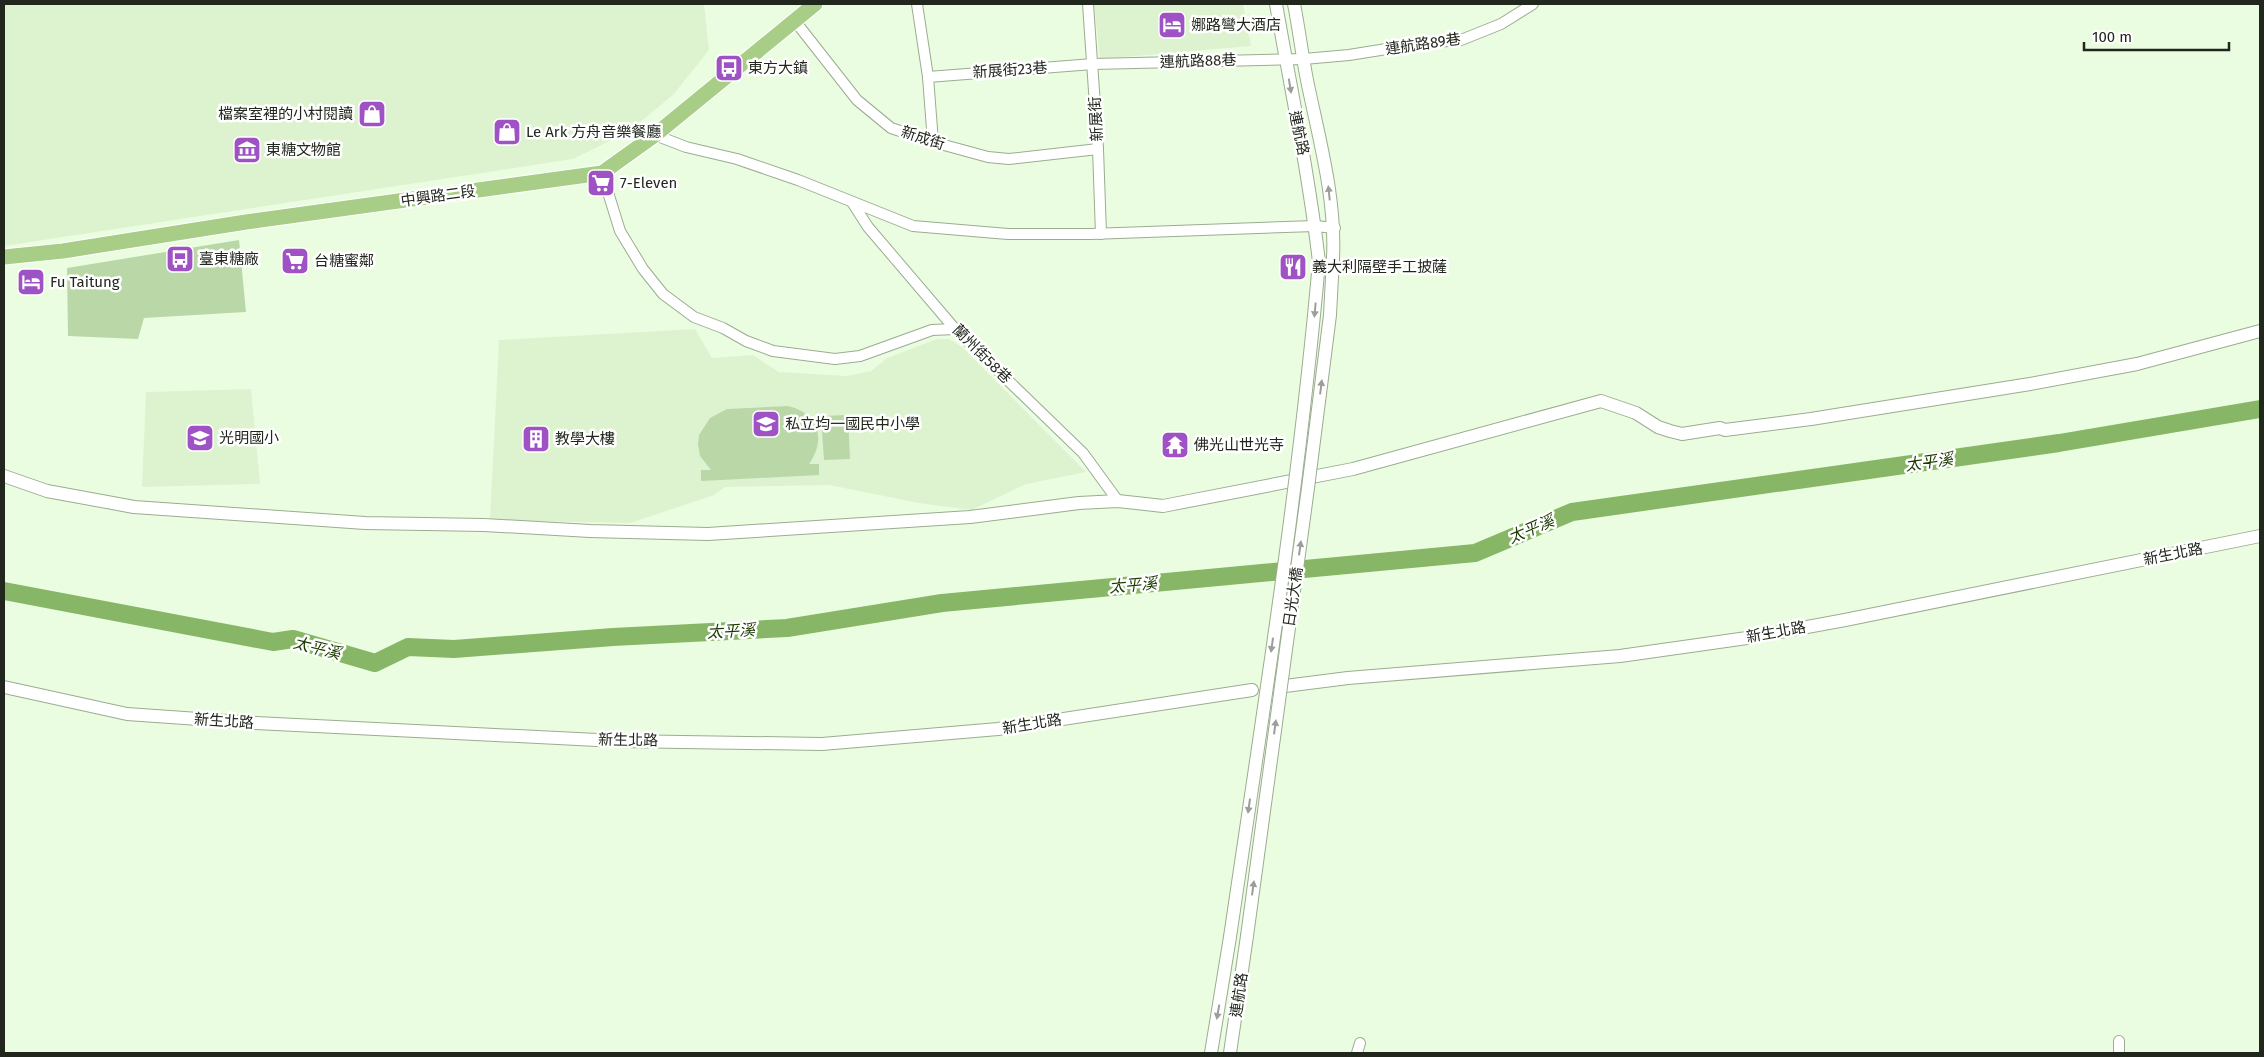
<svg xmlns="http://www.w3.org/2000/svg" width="2264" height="1057" font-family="'Fira Sans','Noto Sans TC',sans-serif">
<rect width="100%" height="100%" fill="#ebfde1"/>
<!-- built -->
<g fill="#ddf3d0">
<path d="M4 4H704L709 50 673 95 628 132 573 159 4 246Z"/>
<path d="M1094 4H1243L1251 46 1100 59Z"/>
<path d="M695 329 712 358 753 355 779 372 847 376 871 371 887 358 937 339H949L962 347 1086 472 1026 484 972 510 919 503 829 485 725 487 714 495 630 523 490 520 499 340Z"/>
<path d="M251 389 260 484 142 487 146 392Z"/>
</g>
<!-- green -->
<g fill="#bad8a7">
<path d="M239 240 246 312 144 318 138 339 68 336 67 268Z"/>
<path d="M788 406C818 413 827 439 809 464H819V475L701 481V470H711L700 456 698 445 699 435 710 418 727 409Z"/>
<path d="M848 415 850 459 824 460 821 416Z"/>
</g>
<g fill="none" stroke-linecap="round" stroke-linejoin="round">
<!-- river -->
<path stroke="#87b666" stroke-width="18" d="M4 591 273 642 293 639 375 663 408 647 454 649 613 637 787 628 942 603 1475 553 1572 512 2059 443 2260 409"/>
<defs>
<g id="minor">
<path d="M917 4 928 77 933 142"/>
<path d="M1088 4 1098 149 1101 234"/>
<path d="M795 21 857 100 891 128 933 142 988 157 1009 159 1098 149"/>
<path d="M928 77 1093 64 1304 59 1349 55 1424 43 1461 40 1501 24 1533 4"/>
<path d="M655 135 686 147 737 159 798 180 913 226 1008 234H1091L1315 226 1335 228"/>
<path d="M602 173 620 231 643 269 663 294 694 317 723 328 746 341 773 351 835 359 860 356 932 330 955 329"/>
<path d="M852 202 868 227 955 329 1083 453 1118 501"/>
<path d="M1357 1053 1360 1043"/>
<path d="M2119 1053V1041"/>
</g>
<g id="tertiary">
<path d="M1276 4C1291 90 1309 175 1319 262"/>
<path d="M1294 4C1299 29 1302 55 1307 80 1319 139 1336 198 1333 258"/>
<path d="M4 476 47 491 134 507 365 523 484 525 590 531 708 534 970 517 1079 503 1118 501 1163 506 1353 469 1601 401 1636 413 1658 427 1670 431 1682 434 1720 428 1725 430 1811 419 2030 384 2137 364 2260 331"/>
<path d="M1285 686 1348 678 1620 656 1747 638 1845 620 2260 536"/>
<path d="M4 687 127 714 256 723 617 741 822 744 998 729 1252 690"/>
<path d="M1211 1053 1230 937"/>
<path d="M1230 1053 1247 936"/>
</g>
<path id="primary" d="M4 257 63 251 246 222 602 173 655 135 815 4"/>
</defs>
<!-- minor casing -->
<use href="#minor" stroke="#9bac91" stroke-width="12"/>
<!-- tertiary casing -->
<use href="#tertiary" stroke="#9bac91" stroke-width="14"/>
<!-- primary casing -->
<use href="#primary" stroke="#fff" stroke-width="17"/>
<!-- minor -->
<use href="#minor" stroke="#fff" stroke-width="10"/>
<!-- tertiary -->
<use href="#tertiary" stroke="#fff" stroke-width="12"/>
<!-- primary -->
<use href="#primary" stroke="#a7cd87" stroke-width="15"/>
<defs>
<g id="tertiary-bridge">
<path d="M1247 936 1308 488 1330 315 1333 258"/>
<path d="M1230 937C1263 712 1299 488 1319 262"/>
</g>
</defs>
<!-- tertiary-bridge casing -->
<use href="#tertiary-bridge" stroke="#9bac91" stroke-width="14" stroke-linecap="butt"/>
<!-- tertiary-bridge -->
<use href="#tertiary-bridge" stroke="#fff" stroke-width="12"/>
</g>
<!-- one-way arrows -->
<defs><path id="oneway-solid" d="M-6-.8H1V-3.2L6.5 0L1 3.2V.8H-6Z" transform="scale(1.25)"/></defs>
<g fill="#9b9e99">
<use href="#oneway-solid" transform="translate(1290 86) rotate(81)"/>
<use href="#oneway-solid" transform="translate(1329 193) rotate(-96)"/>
<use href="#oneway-solid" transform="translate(1315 310) rotate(95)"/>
<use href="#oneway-solid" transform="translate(1321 387) rotate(-83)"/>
<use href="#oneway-solid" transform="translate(1300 548) rotate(-82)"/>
<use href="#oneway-solid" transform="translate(1272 645) rotate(98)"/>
<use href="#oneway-solid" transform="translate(1275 727) rotate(-82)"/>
<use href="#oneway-solid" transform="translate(1249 806) rotate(98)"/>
<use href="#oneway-solid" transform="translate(1253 888) rotate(-82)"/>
<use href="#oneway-solid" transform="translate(1218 1012) rotate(100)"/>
</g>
<!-- icons -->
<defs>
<symbol id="hotel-square" viewBox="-11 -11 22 22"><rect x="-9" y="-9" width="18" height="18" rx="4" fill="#9f52c4" stroke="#fff"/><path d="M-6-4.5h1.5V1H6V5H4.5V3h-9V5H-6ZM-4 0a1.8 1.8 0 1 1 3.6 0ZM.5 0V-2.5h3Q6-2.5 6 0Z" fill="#fff"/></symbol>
<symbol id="bus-square" viewBox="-11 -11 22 22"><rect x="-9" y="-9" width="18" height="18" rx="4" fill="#9f52c4" stroke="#fff"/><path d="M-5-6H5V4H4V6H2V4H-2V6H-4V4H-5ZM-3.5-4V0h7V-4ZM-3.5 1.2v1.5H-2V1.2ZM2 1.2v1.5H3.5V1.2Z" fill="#fff"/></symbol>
<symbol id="shop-square" viewBox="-11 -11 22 22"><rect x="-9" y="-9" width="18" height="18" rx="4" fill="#9f52c4" stroke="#fff"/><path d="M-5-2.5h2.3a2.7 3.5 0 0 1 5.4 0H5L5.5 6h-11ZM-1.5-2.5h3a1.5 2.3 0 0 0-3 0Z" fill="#fff"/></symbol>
<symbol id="museum-square" viewBox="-11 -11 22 22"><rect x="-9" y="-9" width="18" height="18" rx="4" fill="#9f52c4" stroke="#fff"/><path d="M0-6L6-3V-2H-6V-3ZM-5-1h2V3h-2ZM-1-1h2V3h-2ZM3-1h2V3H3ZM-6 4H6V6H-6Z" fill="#fff"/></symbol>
<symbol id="supermarket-square" viewBox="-11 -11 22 22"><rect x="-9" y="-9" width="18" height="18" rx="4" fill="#9f52c4" stroke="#fff"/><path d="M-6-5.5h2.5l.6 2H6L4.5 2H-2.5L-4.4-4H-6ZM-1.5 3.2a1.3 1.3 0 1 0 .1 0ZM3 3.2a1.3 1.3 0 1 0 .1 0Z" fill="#fff"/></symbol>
<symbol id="restaurant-square" viewBox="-11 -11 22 22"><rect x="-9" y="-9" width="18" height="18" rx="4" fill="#9f52c4" stroke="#fff"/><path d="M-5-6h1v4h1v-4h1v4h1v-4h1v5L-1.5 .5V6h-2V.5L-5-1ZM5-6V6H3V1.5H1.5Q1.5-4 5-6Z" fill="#fff"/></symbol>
<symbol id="school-square" viewBox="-11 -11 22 22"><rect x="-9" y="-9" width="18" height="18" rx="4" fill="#9f52c4" stroke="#fff"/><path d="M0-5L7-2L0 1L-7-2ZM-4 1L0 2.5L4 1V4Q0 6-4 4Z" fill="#fff"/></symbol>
<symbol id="building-square" viewBox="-11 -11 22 22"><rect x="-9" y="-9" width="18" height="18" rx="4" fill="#9f52c4" stroke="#fff"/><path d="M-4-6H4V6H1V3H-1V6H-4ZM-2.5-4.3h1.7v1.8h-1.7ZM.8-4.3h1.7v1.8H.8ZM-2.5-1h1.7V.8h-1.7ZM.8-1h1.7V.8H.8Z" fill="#fff"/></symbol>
<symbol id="temple-square" viewBox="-11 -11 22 22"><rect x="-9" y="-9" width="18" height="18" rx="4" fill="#9f52c4" stroke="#fff"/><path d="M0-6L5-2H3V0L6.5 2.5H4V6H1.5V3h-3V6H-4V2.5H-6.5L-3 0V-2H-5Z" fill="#fff"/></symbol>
</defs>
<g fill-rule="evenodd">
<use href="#hotel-square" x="1156" y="9" width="32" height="32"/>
<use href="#bus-square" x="713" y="52" width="32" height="32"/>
<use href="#shop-square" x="356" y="98" width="32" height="32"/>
<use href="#shop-square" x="491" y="116" width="32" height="32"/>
<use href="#museum-square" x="231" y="134" width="32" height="32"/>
<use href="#supermarket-square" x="585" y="167" width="32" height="32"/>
<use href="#bus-square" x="164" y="243" width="32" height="32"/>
<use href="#supermarket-square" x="279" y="245" width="32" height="32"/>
<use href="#restaurant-square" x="1277" y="251" width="32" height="32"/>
<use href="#hotel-square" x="15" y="266" width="32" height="32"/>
<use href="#school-square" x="750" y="408" width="32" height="32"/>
<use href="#school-square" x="184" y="422" width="32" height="32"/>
<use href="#building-square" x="520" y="423" width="32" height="32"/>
<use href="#temple-square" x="1159" y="429" width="32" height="32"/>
</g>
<g text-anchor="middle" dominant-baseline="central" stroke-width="5" stroke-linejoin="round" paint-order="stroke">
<!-- poi labels -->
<g font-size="15" fill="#21271d" stroke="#fff" text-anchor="start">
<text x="1191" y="25">娜路彎大酒店</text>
<text x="748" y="68">東方大鎮</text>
<text x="353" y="114" text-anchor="end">檔案室裡的小村閱讀</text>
<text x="526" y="132">Le Ark 方舟音樂餐廳</text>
<text x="266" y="150">東糖文物館</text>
<text x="620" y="183">7-Eleven</text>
<text x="199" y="259">臺東糖廠</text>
<text x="314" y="261">台糖蜜鄰</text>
<text x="1312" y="267">義大利隔壁手工披薩</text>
<text x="50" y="282">Fu Taitung</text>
<text x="785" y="424">私立均一國民中小學</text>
<text x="219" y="438">光明國小</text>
<text x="555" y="439">教學大樓</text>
<text x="1194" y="445">佛光山世光寺</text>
</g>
<!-- street labels -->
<g font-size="15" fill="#21271d" stroke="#fff">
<text transform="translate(1423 44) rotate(-8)">連航路89巷</text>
<text transform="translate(1198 61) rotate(-2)">連航路88巷</text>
<text transform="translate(1010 70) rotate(-4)">新展街23巷</text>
<text transform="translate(1096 119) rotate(-93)">新展街</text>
<text transform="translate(1299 133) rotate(78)">連航路</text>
<text transform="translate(923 138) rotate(18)">新成街</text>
<text transform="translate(438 196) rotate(-8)">中興路二段</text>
<text transform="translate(982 354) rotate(45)">蘭州街58巷</text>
<text transform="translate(2173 554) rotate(-11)">新生北路</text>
<text transform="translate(1293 597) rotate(-82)">日光大橋</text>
<text transform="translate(1776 632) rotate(-10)">新生北路</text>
<text transform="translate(224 721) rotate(4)">新生北路</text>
<text transform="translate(1032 724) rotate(-9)">新生北路</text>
<text transform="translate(628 740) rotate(1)">新生北路</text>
<text transform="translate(1239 995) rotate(-82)">連航路</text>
</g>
<!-- water labels -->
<g font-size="16" font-style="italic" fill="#1c3900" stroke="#fff">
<text transform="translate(1929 462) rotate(-8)">太平溪</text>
<text transform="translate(1531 529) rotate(-23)">太平溪</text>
<text transform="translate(1133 585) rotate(-5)">太平溪</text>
<text transform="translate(731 631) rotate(-3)">太平溪</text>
<text transform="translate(317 648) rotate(14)">太平溪</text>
</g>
</g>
<!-- border -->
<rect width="2264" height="1057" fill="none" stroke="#21271d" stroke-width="10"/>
<!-- scale -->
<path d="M2084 42v8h145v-8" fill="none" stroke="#21271d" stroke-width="2.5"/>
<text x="2092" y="42" font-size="15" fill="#21271d" stroke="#ffffff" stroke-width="4" paint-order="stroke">100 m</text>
</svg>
